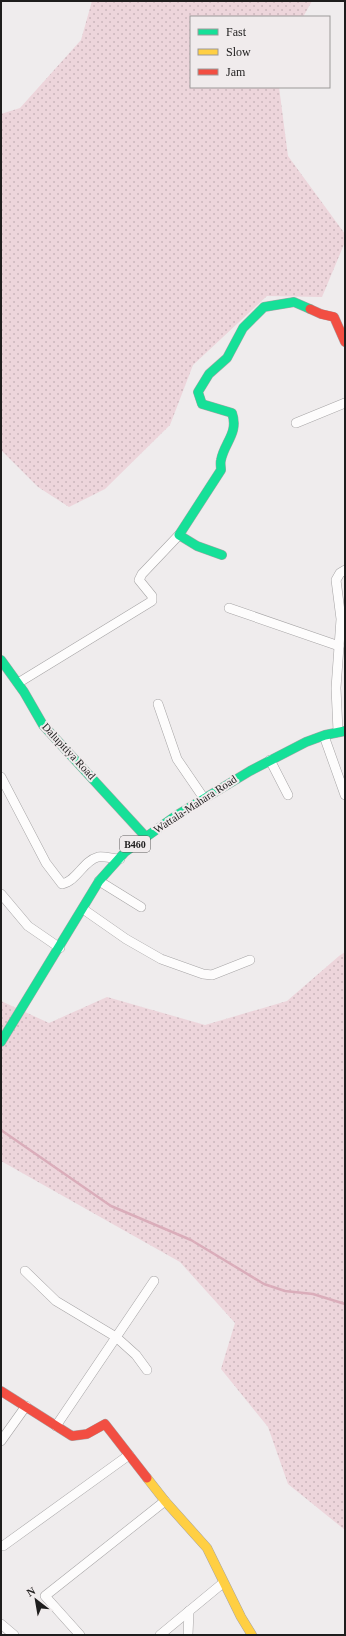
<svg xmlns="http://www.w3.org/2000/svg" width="346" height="1636" font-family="'Times New Roman',serif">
<defs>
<pattern id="grass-dots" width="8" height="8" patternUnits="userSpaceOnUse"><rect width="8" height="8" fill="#edd5db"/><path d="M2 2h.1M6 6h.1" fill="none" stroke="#cbb6bc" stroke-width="1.8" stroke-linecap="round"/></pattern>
</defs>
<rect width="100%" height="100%" fill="#efeced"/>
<!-- grass -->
<g fill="url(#grass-dots)">
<path d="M92 1H312L303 17H191V87H279L288 156 345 234V242L322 297 267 296 193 365 170 425 105 489 69 507 38 487 1 450V114L20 108 81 40Z"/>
<path d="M345 952V1530L288 1484 268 1427 221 1369 235 1323 180 1262 1 1161V1001L49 1023 107 997 205 1025 287 1001 339 956Z"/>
</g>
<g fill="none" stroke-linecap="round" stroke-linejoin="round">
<!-- stream -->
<path stroke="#daadba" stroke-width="2.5" d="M1 1130 111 1206 191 1240 264 1284 285 1291 313 1294 345 1304"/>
<defs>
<g id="street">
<path d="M296 423 345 403"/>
<path d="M229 608 339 646"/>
<path d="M18 683 152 601V596L139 580 142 574 179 535"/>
<path d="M158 704 177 759 203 797"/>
<path d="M338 731 336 688 341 619 336 580 340 573 345 570"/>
<path d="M324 736 345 795"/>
<path d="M270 760 288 795"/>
<path d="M1 777 46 863 62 884C77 881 83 861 98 857 104 856 114 859 120 859"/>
<path d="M99 881 141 907"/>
<path d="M1 894 28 926 60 948"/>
<path d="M83 909 126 939 161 959 203 974 212 975 250 960"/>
<path d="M25 1271 56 1301 116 1337 136 1355 147 1370"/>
<path d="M56 1426 154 1281"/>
<path d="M1 1441 26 1406"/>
<path d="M3 1546 129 1455"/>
<path d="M1 1624 14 1635"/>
<path d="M80 1635 45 1596 165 1501"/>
<path d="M160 1635 223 1583"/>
<path d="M188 1635 189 1611"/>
</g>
<g id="fast">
<path d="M222 555 197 546 179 535 221 470C221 467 220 463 221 460 224 443 239 433 232 413L202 404 198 392 209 374 227 358 243 328 264 307 294 302 310 309"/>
<path d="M1 660 24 692 43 725 145 836"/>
<path d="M1 1042 99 881 125 852 177 815 250 771 306 742 325 735 345 731"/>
</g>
<path id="slow" d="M147 1478 165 1501 207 1548 241 1617 252 1635"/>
<g id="jam">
<path d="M310 309 321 314 334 317 345 342"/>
<path d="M1 1391 72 1436 87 1434 105 1424 147 1478"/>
</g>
</defs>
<!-- street casing -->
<use href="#street" stroke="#a6a4a5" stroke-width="10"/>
<!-- fast casing -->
<use href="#fast" stroke="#a6a4a5" stroke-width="10"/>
<!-- slow casing -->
<use href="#slow" stroke="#a6a4a5" stroke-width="10"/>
<!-- jam casing -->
<use href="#jam" stroke="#a6a4a5" stroke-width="10"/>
<!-- street -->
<use href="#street" stroke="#fdfcfc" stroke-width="9"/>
<!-- fast -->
<use href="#fast" stroke="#16e098" stroke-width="9"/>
<!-- slow -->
<use href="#slow" stroke="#ffcf43" stroke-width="9"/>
<!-- jam -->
<use href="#jam" stroke="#f24e42" stroke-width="9"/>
</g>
<g text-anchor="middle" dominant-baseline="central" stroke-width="4" stroke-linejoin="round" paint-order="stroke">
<!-- shield labels -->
<rect fill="#f0ebec" stroke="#5d5b5b" stroke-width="1" x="120" y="836" width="30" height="16" rx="3"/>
<g font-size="10" font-weight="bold" fill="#1e1d1d">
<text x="135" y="844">B460</text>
</g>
<!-- street labels -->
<g font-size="11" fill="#1e1d1d" stroke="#f0ebec">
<text transform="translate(69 751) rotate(47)">Dalupitiya Road</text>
<text transform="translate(195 804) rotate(-33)">Wattala-Mahara Road</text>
</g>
</g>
<!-- border -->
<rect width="346" height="1636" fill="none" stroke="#1e1d1d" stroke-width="4"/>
<!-- legend -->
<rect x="190" y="16" width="140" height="72" fill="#f0ebec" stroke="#9c9999"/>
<rect x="198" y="29" width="20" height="6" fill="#16e098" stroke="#9c9999"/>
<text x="226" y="36" font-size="12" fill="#1e1d1d">Fast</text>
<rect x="198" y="49" width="20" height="6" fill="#ffcf43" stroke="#9c9999"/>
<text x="226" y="56" font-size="12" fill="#1e1d1d">Slow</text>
<rect x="198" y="69" width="20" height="6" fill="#f24e42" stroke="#9c9999"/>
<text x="226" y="76" font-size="12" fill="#1e1d1d">Jam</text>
<!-- north arrow -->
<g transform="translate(36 1600) rotate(329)" stroke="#f0ebec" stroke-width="3" paint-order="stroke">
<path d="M0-3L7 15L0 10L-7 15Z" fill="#1e1d1d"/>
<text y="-6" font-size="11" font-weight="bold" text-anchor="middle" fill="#1e1d1d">N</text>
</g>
</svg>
